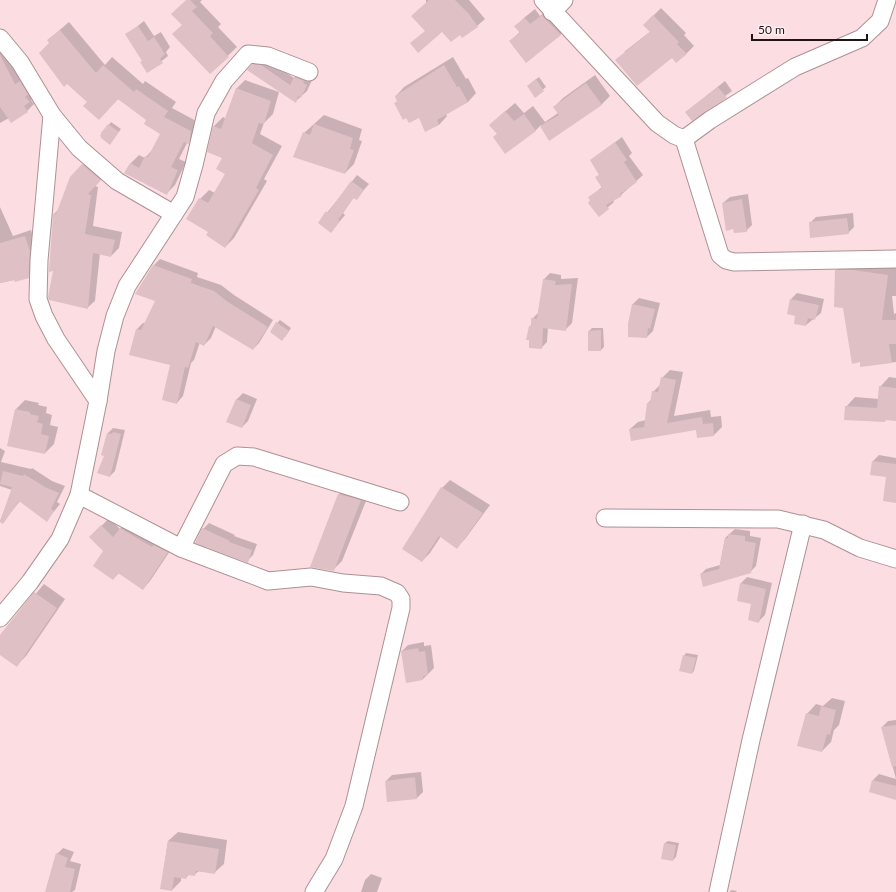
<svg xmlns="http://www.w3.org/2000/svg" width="896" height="892" font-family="Lato,sans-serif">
<rect width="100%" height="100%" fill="#fcdde2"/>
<!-- shadow -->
<g fill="#0003">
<path d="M187 0H202L200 2 221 24 218 27 237 47 210 73 183 25Z"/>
<path d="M426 0H469L485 19 477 26 460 34 443 31H426Z"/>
<path d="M552 6 569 25 560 35 510 41 520 32 516 26 525 17 535 9 540 16Z"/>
<path d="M661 8 686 33 684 35 694 46 686 54 672 57 624 52 651 31 644 25Z"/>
<path d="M144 21 154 36 161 32 170 47 166 52 168 56 148 72 143 60 126 35Z"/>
<path d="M69 22 105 65 112 57 143 84 145 81 176 102 172 108 200 123 197 135 187 143 179 159 186 162 175 185 166 194 125 173 131 163 139 155 145 158 153 149 161 134 147 119 118 99 99 119 48 40Z"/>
<path d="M0 39 36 95 31 100 34 104 27 111 9 118 0 123Z"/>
<path d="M453 57 466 79 468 78 476 93 468 102 446 114 447 116 439 125 395 103 398 101 396 96 404 87Z"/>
<path d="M259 59 267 60 294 78 301 71 313 78 307 91 296 101 250 68Z"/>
<path d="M595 75 610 96 601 105 550 140 541 125 535 131 494 137 498 133 500 116 515 103 524 113 533 106 545 122 558 113 554 107 563 98Z"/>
<path d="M539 77 546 87 535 96 531 83Z"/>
<path d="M245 80 279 92 273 114 264 123 260 134 282 146 264 179 267 181 234 238 225 247 209 232 200 199 209 190 215 193 226 173 223 157 208 151 214 126 223 117 226 119 236 89Z"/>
<path d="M725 81 732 91 692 120 686 112Z"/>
<path d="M324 115 362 129 359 140 362 141 354 164 345 173 304 133Z"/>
<path d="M111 122 121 129 110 143 100 136Z"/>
<path d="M622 137 632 153 629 156 643 175 621 195 613 200 614 202 599 215 590 197 602 187 597 177 600 174 591 160Z"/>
<path d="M91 157 108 172 95 186 98 187 93 226 122 232 119 248 111 256 100 253 95 301 87 308 54 269V214L59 209 71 178Z"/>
<path d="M357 175 369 184 356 199 354 197 343 213 345 215 331 232 319 223Z"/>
<path d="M748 194 752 225 746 231 723 203 730 197Z"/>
<path d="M0 207 13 236 31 230 35 245 34 271 28 277 0 283Z"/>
<path d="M853 213 854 227 848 233 810 223 816 217Z"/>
<path d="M160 259 198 273 197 277 221 285 234 295 273 320 259 343 253 349 216 326 211 338 204 345 200 342 194 360 191 363 183 396 177 403 171 364 137 329 143 323H145L157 300 153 266Z"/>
<path d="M844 263 896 267V296H892L894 314 896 313V362L861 366 836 271Z"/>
<path d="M550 273 561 275V279L578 278 572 323 566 329 548 327 547 342 541 348 529 327 532 324V319L538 313 544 279Z"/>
<path d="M797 293 824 299 821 313 806 325 796 315 791 299Z"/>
<path d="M639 298 660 303 653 331 647 337 629 324 633 304Z"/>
<path d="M280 320 291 328 285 337 277 323Z"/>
<path d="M592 328H603L604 347 601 350 589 331Z"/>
<path d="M670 370 683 372 674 416 710 410 711 417 721 416 722 427 714 435 698 437 697 429H630L638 422 646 420 648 403 652 399 653 392 661 384 662 378Z"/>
<path d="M889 377 896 378V420L887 419 885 421 846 407 855 397 879 399 880 387Z"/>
<path d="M243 393 257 399 248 421 242 427 228 421 237 399Z"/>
<path d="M25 400 39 403 38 405 47 407 46 413 52 415 50 425 58 427 54 444 45 453 8 445 16 409Z"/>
<path d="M113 428 125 430 115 471 110 476 105 455H103L108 433Z"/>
<path d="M0 448 5 451 1 462 31 469 32 468 52 481 65 486 57 502 60 504 47 520 20 501 3 522 0 521 12 490 0 486Z"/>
<path d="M879 455 896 458V501L888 476 873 461Z"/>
<path d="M450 480 490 505 465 539 457 547 441 536 430 553 422 561 442 488Z"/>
<path d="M349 485 370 491 342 561 333 570 311 566 339 494Z"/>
<path d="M109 518 120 529 128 521 174 545 150 581 143 589 119 573 113 579 105 551 91 537Z"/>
<path d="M209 523 235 535 234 536 257 544 253 555 247 561 203 529Z"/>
<path d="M735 529 750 531V536L761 538 756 566 750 572 701 574 706 569 720 565 725 538Z"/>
<path d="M747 577 772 583 765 615 759 621 753 603 741 583Z"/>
<path d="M44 584 65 599 26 656 17 665 0 654V637Z"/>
<path d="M424 642V646L431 645 434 668 423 679 402 651 408 645Z"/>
<path d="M686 653 698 655 694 671 692 673 684 656Z"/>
<path d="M832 698 845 701 839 725 834 730 831 742 822 751 807 714 816 704 823 706Z"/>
<path d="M896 720V799L873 780 879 774 896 779 882 727 888 721Z"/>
<path d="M421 772 423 792 417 798 386 781 392 775Z"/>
<path d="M178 832 227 840 224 864 214 873 199 871 194 875 189 874 186 878 181 877V881L172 890 161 888 168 841Z"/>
<path d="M668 841 679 843 676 857 673 860 665 843Z"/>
<path d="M63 848 74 852 70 861 81 864 75 890 72 892H54L57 854Z"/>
<path d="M371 874 382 878 377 892H361L365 880Z"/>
<path d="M732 890 737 891 736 892H729Z"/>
</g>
<!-- building -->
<g fill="#dec0c5">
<path d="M186 0H190L197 7 192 11 213 33 210 36 229 57 210 74 172 34 182 25 171 14Z"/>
<path d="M429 0H455L469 14 478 27 462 38 460 35 451 42 442 32 418 53 410 43 425 31 411 16Z"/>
<path d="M542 15 561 35 526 63 509 41 520 33 514 26 525 18 530 24Z"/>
<path d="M653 15 679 42 677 44 687 54 676 63 672 58 637 86 615 60 650 32 643 25Z"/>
<path d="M138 26 148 41 154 37 165 54 160 59 163 63 147 73 140 62 142 61 125 34Z"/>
<path d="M60 30 96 73 103 65 134 92 136 89 168 111 164 117 191 131 189 144 184 142 171 167 178 170 167 195 124 173 130 163 139 168 145 156 148 157 160 134 144 124 146 120 118 99 99 120 83 106 87 102 67 84 64 87 39 53 49 43 47 40Z"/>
<path d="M0 55 15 84 20 81 28 94 25 97 30 102 24 106 28 112 11 123 0 107Z"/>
<path d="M252 64 261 65 290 85 294 77 304 81 303 83 307 85 301 98 298 96 296 103 247 70Z"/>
<path d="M444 65 457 87 459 86 468 102 437 120 439 125 425 132 419 118 409 123 406 118 403 120 394 103 397 102 395 96Z"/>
<path d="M536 79 544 91 535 98 527 86Z"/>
<path d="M586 83 602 105 549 141 540 126 559 115 553 107Z"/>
<path d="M718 87 727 98 692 121 685 112Z"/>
<path d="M236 88 271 101 264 124 259 123 252 143 273 155 256 188 259 190 225 248 206 235 208 232 186 219 199 198 208 203 225 174 216 169 222 158 207 152 213 126 221 129Z"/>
<path d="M505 111 514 121 524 114 536 131 505 154 493 137 497 134 489 125Z"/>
<path d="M108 124 119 132 110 145 101 138V133Z"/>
<path d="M314 124 353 138 350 149 354 150 345 174 293 157 303 132 310 135Z"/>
<path d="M615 142 627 160 624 162 637 182 620 194 622 196 606 205 609 209 599 217 588 203 590 200 588 197 602 188 595 177 599 175 590 160Z"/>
<path d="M82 164 101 180 88 194 91 195 85 234 115 240 111 257 93 253 88 309 49 300 48 297 53 271 49 272 53 214H56L70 177Z"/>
<path d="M351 181 364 190 357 200 353 198 338 220 340 221 331 233 318 223 326 211 328 213Z"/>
<path d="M742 199 747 232 734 233 733 229 726 231 722 203Z"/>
<path d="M847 218 849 234 810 238 809 222Z"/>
<path d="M25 236 30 251 29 278 15 282 14 280 0 283V243Z"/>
<path d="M153 265 192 279 191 283 214 291 228 302 268 327 253 350 213 326 204 346 196 342 188 368 185 367 177 404 162 400 170 365 129 355 136 329 141 330 155 301 135 294Z"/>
<path d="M835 270H853L888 275 882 320H896V344H889L892 363 860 367V362L852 364 843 308 834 307Z"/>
<path d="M543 279 556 281 555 285 572 284 566 331 543 328 542 349 529 348V340H526L529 326H531V318L537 319Z"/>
<path d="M790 299 819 305 815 320 808 318 806 326 794 324 795 316 787 314Z"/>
<path d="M632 304 655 309 650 329 648 328 647 338 628 337V324Z"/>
<path d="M276 322 289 331 282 341 270 332Z"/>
<path d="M601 330V351H588V331Z"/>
<path d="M661 377 676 380 667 423 702 417 703 424 713 423 714 436 697 438 696 430 631 441 629 429 644 427 647 403H650L652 391 658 392Z"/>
<path d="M879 386 896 388V421L885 420V422L844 420 845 406 877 408Z"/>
<path d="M236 399 251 405 242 428 226 422Z"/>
<path d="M15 409 30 412V414L39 416 37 422 43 424 41 434 49 436 45 454 7 446Z"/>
<path d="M113 432 121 434 110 477 97 473 104 456 101 455 107 433 112 434Z"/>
<path d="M872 461 896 464V503L883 501 886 477 870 475Z"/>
<path d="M3 471 23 476 24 474 45 487 59 493 51 509 54 511 47 522 19 501 3 524 0 522 12 487 0 484Z"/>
<path d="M441 487 483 513 457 549 439 536 422 562 402 549Z"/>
<path d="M338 494 361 500 334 571 310 567Z"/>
<path d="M101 525 113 537 120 528 152 547 154 545 168 552 143 590 118 573 113 580 93 566 103 551 89 537Z"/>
<path d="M202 528 230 541 229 542 252 550 248 563 195 543Z"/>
<path d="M728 534 745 536V541L756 543 751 573 703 587 700 574 719 569 725 538H728Z"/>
<path d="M740 583 766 589 759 623 748 620 751 604 737 601Z"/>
<path d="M34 592 57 608 17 667 0 655V635Z"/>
<path d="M418 648 419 652 425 651 428 675 423 676V680L406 683 401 651Z"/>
<path d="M683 655 696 658 692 674 679 671Z"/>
<path d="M821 706 836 710 830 735 827 734 822 752 797 746 806 713 819 716Z"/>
<path d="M896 725V766L892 767 881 727Z"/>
<path d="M415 777 417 799 387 802 385 781Z"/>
<path d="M872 780 896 786V800L869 792Z"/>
<path d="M168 841 219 849 215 874 196 871 195 876 187 875 186 879 174 877 172 891 160 889Z"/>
<path d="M664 843 676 845 673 861 661 859Z"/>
<path d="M56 853 68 858 65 867 75 869 70 892H45Z"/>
</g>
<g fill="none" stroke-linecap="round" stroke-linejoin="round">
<defs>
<g id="minor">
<path d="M543 0 657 123 674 135 684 139 710 120 795 67 862 38 880 21 887 0"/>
<path d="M552 12 564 0"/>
<path d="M0 38 20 62 52 115 79 148 117 181 174 214"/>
<path d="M52 115 39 260 38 299 44 316 56 339 98 401"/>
<path d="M684 139 720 255 726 260 734 262 896 259"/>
<path d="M79 495 181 548 268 581 311 577 343 583 381 586 397 593 401 599V608L354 806 334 859 314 892"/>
<path d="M605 518 778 519 824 530 860 548 896 559"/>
<path d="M181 548 224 464 237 456 254 457 400 502"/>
<path d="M0 618 30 582 60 539 79 495 98 401 106 351 115 316 127 286 185 197 194 165 206 113 224 81 248 54 268 56 309 72"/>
<path d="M718 892 751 740 803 524"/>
</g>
</defs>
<!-- minor casing -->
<use href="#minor" stroke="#ad9195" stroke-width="19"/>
<!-- minor -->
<use href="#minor" stroke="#fff" stroke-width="17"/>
</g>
<!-- scale -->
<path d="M752 34v6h115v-6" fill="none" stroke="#1f1517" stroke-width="2"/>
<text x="758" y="34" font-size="12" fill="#1f1517" stroke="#fcf0f1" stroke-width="3" paint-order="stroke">50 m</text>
</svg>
